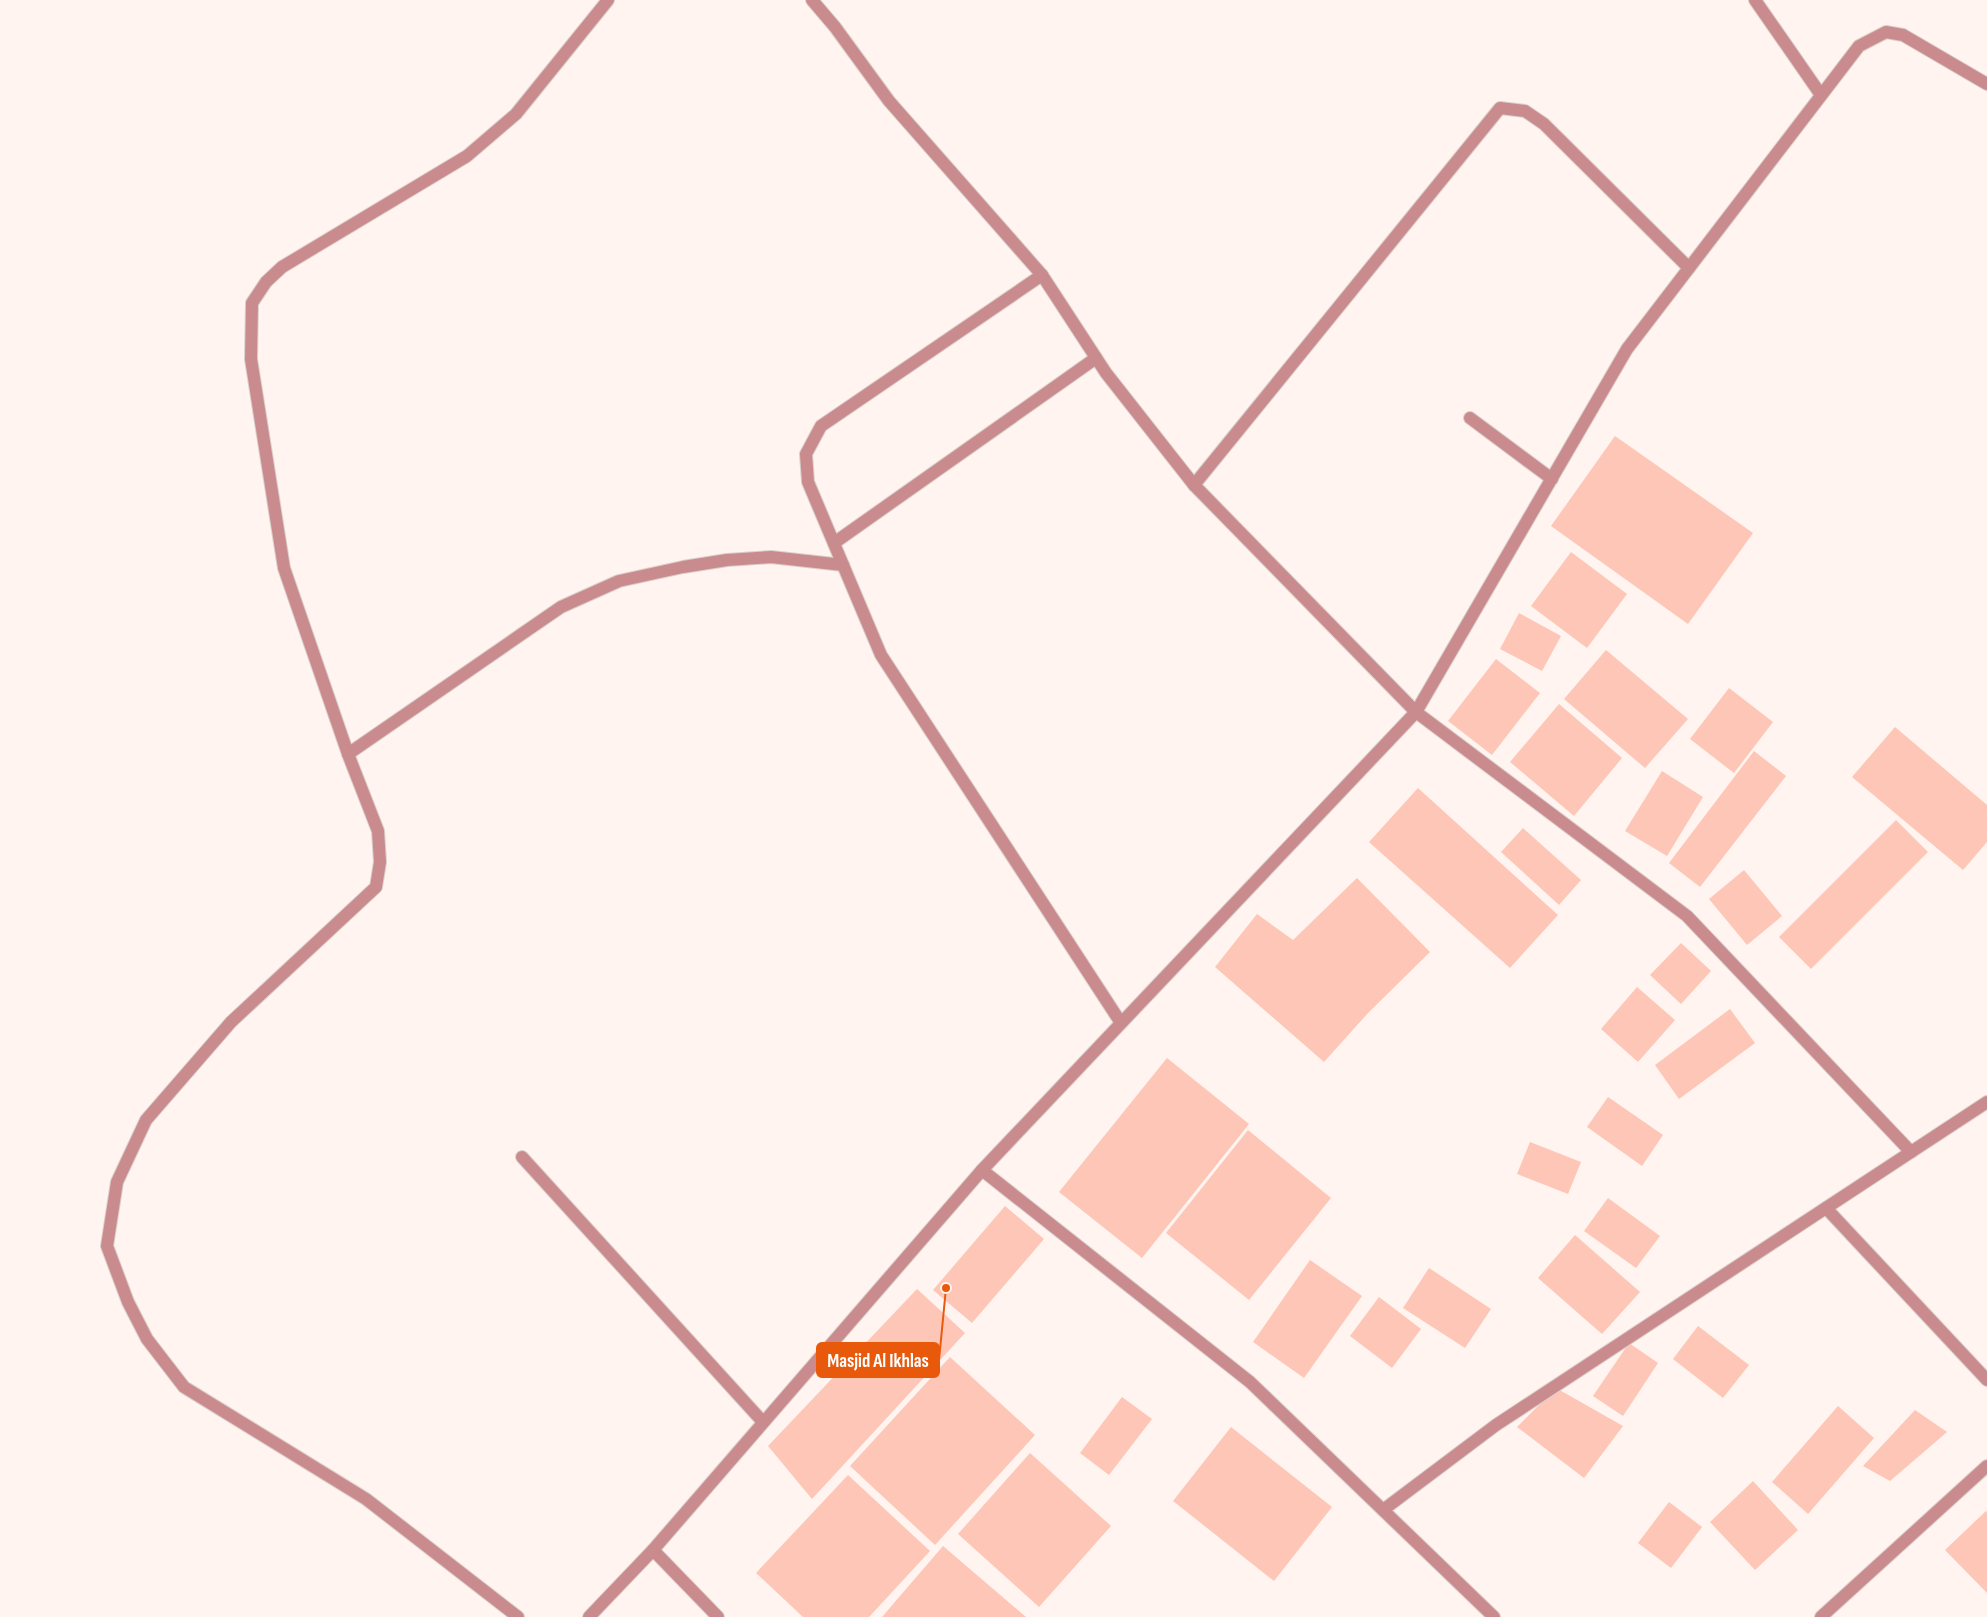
<svg xmlns="http://www.w3.org/2000/svg" width="1987" height="1617" font-family="'Sofia Sans Condensed',sans-serif">
<rect width="100%" height="100%" fill="#fff4ef"/>
<!-- building -->
<g fill="#fec6b6">
<path d="M1615 436 1753 533 1688 624 1551 526Z"/>
<path d="M1571 552 1627 594 1587 648 1531 606Z"/>
<path d="M1519 613 1561 636 1542 671 1500 649Z"/>
<path d="M1606 650 1688 719 1645 768 1564 699Z"/>
<path d="M1496 659 1540 693 1492 755 1448 721Z"/>
<path d="M1729 688 1773 722 1734 773 1690 739Z"/>
<path d="M1559 704 1622 758 1574 816 1510 762Z"/>
<path d="M1895 727 1987 805V842L1963 870 1852 777Z"/>
<path d="M1754 751 1786 776 1700 887 1669 863Z"/>
<path d="M1662 771 1703 797 1667 856 1625 831Z"/>
<path d="M1418 788 1558 915 1510 968 1369 842Z"/>
<path d="M1896 820 1928 852 1811 969 1779 937Z"/>
<path d="M1523 828 1581 880 1559 905 1501 852Z"/>
<path d="M1744 870 1782 916 1747 945 1709 899Z"/>
<path d="M1357 878 1430 952 1368 1013 1324 1062 1215 967 1257 914 1293 940Z"/>
<path d="M1681 943 1711 971 1681 1004 1650 975Z"/>
<path d="M1637 987 1675 1020 1638 1062 1601 1029Z"/>
<path d="M1730 1009 1755 1043 1679 1099 1655 1065Z"/>
<path d="M1167 1058 1249 1124 1142 1258 1059 1192Z"/>
<path d="M1608 1097 1663 1135 1642 1166 1587 1127Z"/>
<path d="M1248 1130 1331 1198 1249 1300 1166 1233Z"/>
<path d="M1530 1142 1581 1162 1568 1194 1517 1174Z"/>
<path d="M1608 1198 1660 1236 1636 1268 1584 1231Z"/>
<path d="M1005 1206 1044 1239 972 1323 933 1290Z"/>
<path d="M1575 1235 1640 1292 1602 1334 1538 1278Z"/>
<path d="M1310 1260 1362 1296 1304 1378 1253 1342Z"/>
<path d="M1429 1268 1491 1309 1465 1348 1403 1308Z"/>
<path d="M917 1289 965 1333 812 1499 768 1446Z"/>
<path d="M1379 1297 1421 1329 1392 1368 1350 1336Z"/>
<path d="M1698 1326 1749 1365 1723 1398 1673 1359Z"/>
<path d="M1629 1343 1658 1363 1623 1416 1593 1396Z"/>
<path d="M950 1357 1035 1435 935 1545 850 1466Z"/>
<path d="M1556 1388 1623 1426 1584 1478 1517 1427Z"/>
<path d="M1122 1397 1152 1419 1109 1475 1080 1453Z"/>
<path d="M1838 1406 1874 1438 1808 1514 1772 1482Z"/>
<path d="M1915 1410 1947 1432 1890 1481 1863 1466Z"/>
<path d="M1231 1427 1332 1507 1274 1581 1173 1501Z"/>
<path d="M1030 1453 1111 1526 1039 1607 958 1534Z"/>
<path d="M848 1475 930 1551 869 1617H803L756 1573Z"/>
<path d="M1753 1481 1798 1530 1755 1570 1710 1522Z"/>
<path d="M1669 1502 1702 1527 1671 1568 1638 1543Z"/>
<path d="M1986 1511 1987 1512V1593L1945 1550Z"/>
<path d="M943 1546 1026 1617H882Z"/>
</g>
<g fill="none" stroke-linecap="round" stroke-linejoin="round">
<defs>
<path id="service" d="M1470 418 1552 479"/>
<g id="minor">
<path d="M812 0 835 27 889 101 1042 275 1106 373 1194 485 1416 712 1687 916 1911 1152 1987 1102"/>
<path d="M1755 0 1821 95"/>
<path d="M1042 275 821 426 806 454 808 482 881 655 1121 1023"/>
<path d="M1194 485 1500 108 1525 111 1544 124 1689 268"/>
<path d="M834 543 1096 358"/>
<path d="M348 754 561 607 619 581 683 567 727 560 771 557 843 565"/>
<path d="M522 1157 763 1422"/>
<path d="M982 1170 1250 1382 1494 1617"/>
<path d="M1826 1208 1987 1380"/>
<path d="M1383 1510 1496 1425 1911 1152"/>
<path d="M653 1550 718 1617"/>
<path d="M518 1617 366 1499 184 1387 147 1339 128 1302 107 1246 117 1182 146 1120 231 1022 376 887 380 862 378 831 348 754 284 568 251 359 252 303 266 282 282 267 467 156 516 114 608 0"/>
<path d="M589 1617 653 1550 982 1170 1416 712 1627 349 1859 46 1886 32 1903 35 1987 84"/>
<path d="M1821 1617 1987 1466"/>
</g>
</defs>
<!-- service casing -->
<use href="#service" stroke="#dad0cb" stroke-width="14"/>
<!-- minor casing -->
<use href="#minor" stroke="#dad0cb" stroke-width="14"/>
<!-- service -->
<use href="#service" stroke="#ca8b8e" stroke-width="12"/>
<!-- minor -->
<use href="#minor" stroke="#ca8b8e" stroke-width="12"/>
</g>
<!-- callouts -->
<path fill="none" stroke="#e8590c" stroke-width="2" d="M946 1288L939 1360"/>
<circle fill="#e8590c" stroke="#fff4ef" stroke-width="2" cx="946" cy="1288" r="5"/>
<rect fill="#e8590c" stroke="#e8590c" stroke-width="2" x="817" y="1343" width="122" height="34" rx="5"/>
<g font-size="19" text-anchor="middle" font-weight="bold" fill="#fff">
<text x="878" y="1367">Masjid Al Ikhlas</text>
</g>
</svg>
